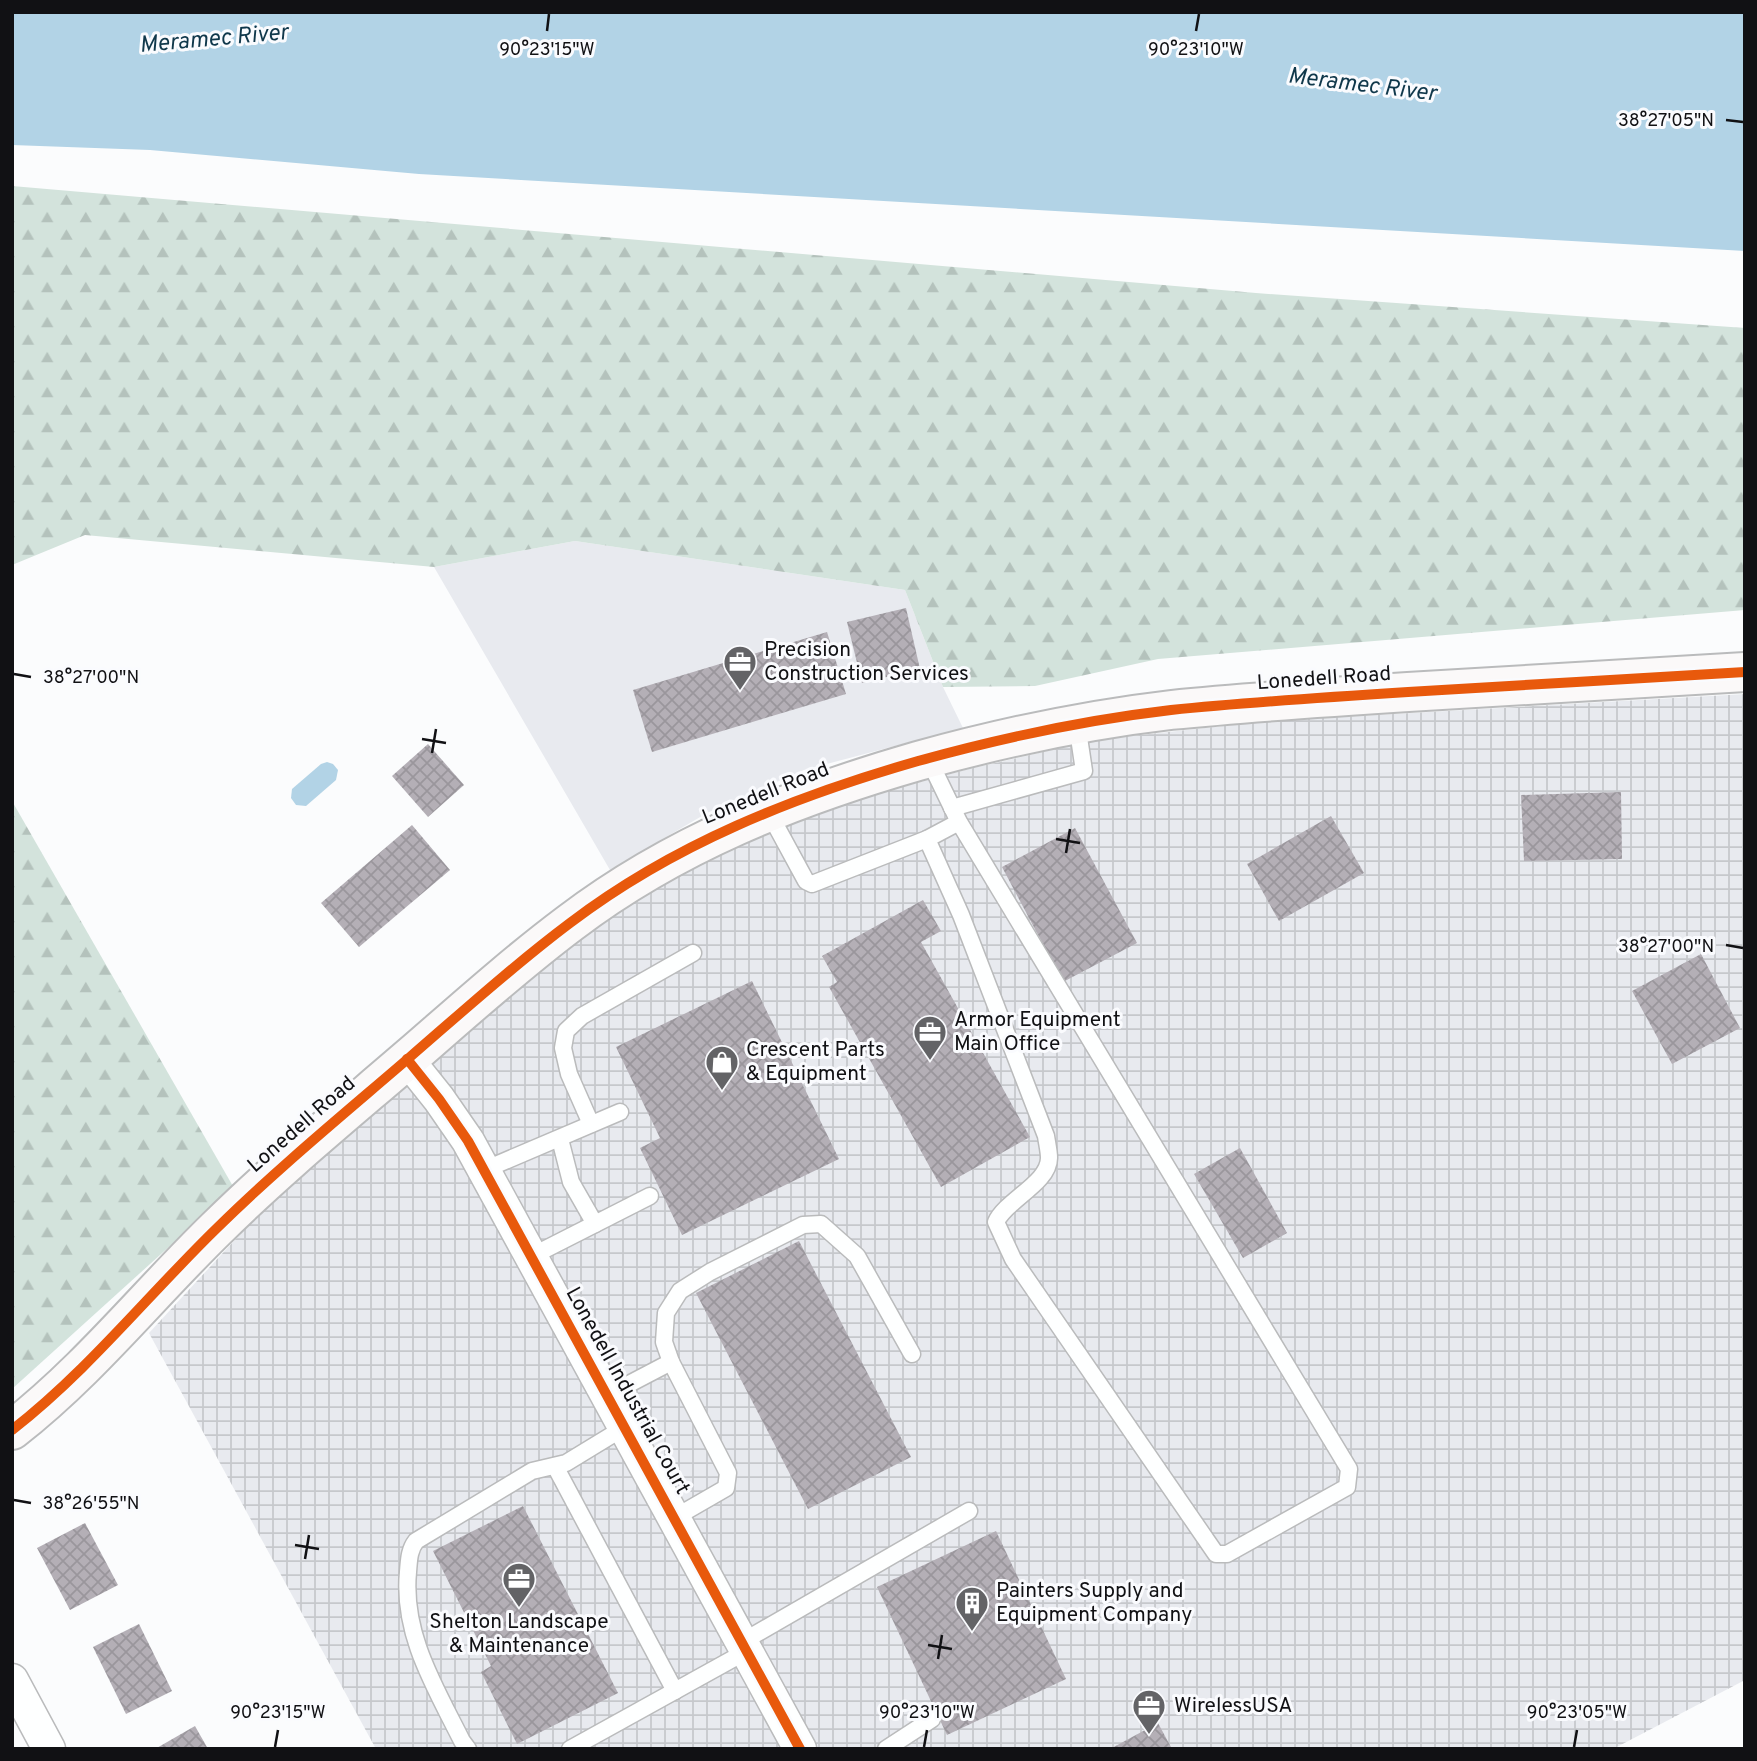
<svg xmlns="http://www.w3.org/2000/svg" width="1757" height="1761" font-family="Overpass,sans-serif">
<defs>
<pattern id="industrial-grid" width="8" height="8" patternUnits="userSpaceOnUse" patternTransform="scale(1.75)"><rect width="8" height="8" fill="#e8eaef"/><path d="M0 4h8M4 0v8" fill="none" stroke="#c6c8cc"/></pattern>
<pattern id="forest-firs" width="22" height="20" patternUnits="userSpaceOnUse" patternTransform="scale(1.75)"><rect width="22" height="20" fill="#d3e3dc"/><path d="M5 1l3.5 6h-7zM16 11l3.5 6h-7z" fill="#b4c2bc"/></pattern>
<pattern id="building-cross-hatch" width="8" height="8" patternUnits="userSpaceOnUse" patternTransform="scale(1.75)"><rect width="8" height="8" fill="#b4afb6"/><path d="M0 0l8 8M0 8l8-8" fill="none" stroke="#9a969c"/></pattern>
</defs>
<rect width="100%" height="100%" fill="#fbfcfd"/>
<!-- built -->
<path fill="#e8eaef" d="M575 541 905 590 943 687 963 728 804 770 707 813 610 870 434 567Z"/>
<!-- industrial -->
<path fill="url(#industrial-grid)" d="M1745 694V1680L1613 1749H376L149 1333 268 1204 563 952 634 901 709 858 788 825 879 793 965 770 1094 740 1269 721Z"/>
<!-- forest -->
<g fill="url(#forest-firs)">
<path d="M12 186 1256 293 1745 328V610L1158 659 1035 686 943 687 905 590 575 541 434 567 85 535 12 565Z"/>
<path d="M12 801 234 1188 12 1389Z"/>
</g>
<!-- water -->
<g fill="#b2d3e6">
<path d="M12 12H1745V251L419 174 150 150 12 145Z"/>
<path d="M327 762 333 764 338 770 336 780 306 806 296 805 291 798 292 789 321 764Z"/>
</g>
<!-- building -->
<g fill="url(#building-cross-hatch)">
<path d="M906 608 920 669 862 683 847 622Z"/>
<path d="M827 632 846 694 652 752 633 690Z"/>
<path d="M428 744 464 785 428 817 392 776Z"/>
<path d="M1621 792 1622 859 1524 861 1521 795Z"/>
<path d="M1331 816 1364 873 1279 921 1247 864Z"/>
<path d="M412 825 450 870 359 947 321 903Z"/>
<path d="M1075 828 1137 943 1063 982 1002 867Z"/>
<path d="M923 900 941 931 921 942 1030 1137 941 1187 829 987 837 982 822 956Z"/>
<path d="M1701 954 1740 1028 1672 1064 1632 991Z"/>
<path d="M752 981 839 1159 682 1235 640 1148 660 1138 616 1047Z"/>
<path d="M1240 1148 1287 1233 1243 1258 1194 1174Z"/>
<path d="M799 1241 911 1457 808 1509 696 1293Z"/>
<path d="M523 1506 618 1693 517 1744 481 1672 491 1666 433 1551Z"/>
<path d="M85 1523 118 1585 70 1610 37 1548Z"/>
<path d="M996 1531 1066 1679 947 1735 877 1587Z"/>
<path d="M139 1624 172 1691 126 1714 93 1647Z"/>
<path d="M1158 1723 1172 1749H1110Z"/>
<path d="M195 1726 208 1749H155Z"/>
</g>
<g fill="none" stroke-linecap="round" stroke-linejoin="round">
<defs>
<g id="lane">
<path d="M928 758 959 822 1349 1469 1347 1487 1227 1554H1216L1013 1259 996 1222C1006 1200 1049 1183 1049 1158 1049 1151 1047 1143 1046 1136L961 915 927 839 959 822"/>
<path d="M952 808 1084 771 1077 724"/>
<path d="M768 811 806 881 812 884 927 839"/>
<path d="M591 1124 569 1074 563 1048 566 1031 582 1016 693 953"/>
<path d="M560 1139 571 1182 595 1224"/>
<path d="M484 1170 620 1112"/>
<path d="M532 1256 650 1196"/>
<path d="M671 1362 728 1473 726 1488 674 1518"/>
<path d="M608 1395 671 1362 664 1342 666 1313 680 1291 710 1272 803 1225 821 1224 857 1256 912 1354"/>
<path d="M555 1466 675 1691"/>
<path d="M742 1642 969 1511"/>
<path d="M468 1749 462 1741C435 1687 402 1634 408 1572 409 1560 409 1550 416 1541L532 1471 566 1463 625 1427"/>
<path d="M570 1749 747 1651"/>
<path d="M886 1749 932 1719"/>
</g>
<g id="street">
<path d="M407 1059 439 1099 468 1141 800 1749"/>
<path d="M12 1680 49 1749"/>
</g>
<path id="secondary" d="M12 1430C89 1370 148 1295 217 1228 278 1168 345 1113 410 1057 462 1012 514 965 570 923 674 844 793 797 918 761 1001 738 1085 720 1171 710 1250 702 1329 697 1408 692 1520 685 1633 679 1745 672"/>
</defs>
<!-- lane casing -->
<use href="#lane" stroke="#babbbc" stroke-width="19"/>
<!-- street casing -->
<use href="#street" stroke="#babbbc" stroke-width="35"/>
<!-- secondary casing -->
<use href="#secondary" stroke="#babbbc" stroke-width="42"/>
<!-- lane -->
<use href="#lane" stroke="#feffff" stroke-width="16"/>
<!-- street -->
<use href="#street" stroke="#feffff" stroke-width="32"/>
<!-- secondary -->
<use href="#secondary" stroke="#fbf9f9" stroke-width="38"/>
<defs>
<g id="cycleway">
<path d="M407 1059 439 1099 468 1141 800 1749"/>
<path d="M12 1430C89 1370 148 1295 217 1228 278 1168 345 1113 410 1057 462 1012 514 965 570 923 674 844 793 797 918 761 1001 738 1085 720 1171 710 1250 702 1329 697 1408 692 1520 685 1633 679 1745 672"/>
</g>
</defs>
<!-- cycleway casing -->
<use href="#cycleway" stroke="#fafbfe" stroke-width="15"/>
<!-- cycleway -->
<use href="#cycleway" stroke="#e8590c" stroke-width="10"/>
</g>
<!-- ticks -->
<path fill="none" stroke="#111114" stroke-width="2.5" d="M547 31 549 14M1196 31 1199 14M1726 120 1743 122M14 674 31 677M422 739 446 743M432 753 436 729M1056 839 1080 843M1066 853 1070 829M1726 945 1743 948M14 1500 31 1503M295 1545 319 1549M305 1559 309 1535M928 1645 952 1649M938 1659 942 1635M275 1747 278 1730M924 1747 927 1730M1574 1747 1577 1730"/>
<!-- icons -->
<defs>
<symbol id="office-pin" viewBox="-11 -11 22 30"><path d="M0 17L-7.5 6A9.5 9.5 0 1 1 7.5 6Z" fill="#636366" stroke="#fafbfe"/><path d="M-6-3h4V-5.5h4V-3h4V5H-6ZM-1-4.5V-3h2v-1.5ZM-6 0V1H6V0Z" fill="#fff"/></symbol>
<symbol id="shop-pin" viewBox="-11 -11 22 30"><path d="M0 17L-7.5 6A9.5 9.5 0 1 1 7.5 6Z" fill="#636366" stroke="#fafbfe"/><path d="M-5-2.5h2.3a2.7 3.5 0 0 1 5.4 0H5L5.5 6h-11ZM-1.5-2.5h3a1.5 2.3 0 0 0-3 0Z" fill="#fff"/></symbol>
<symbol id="building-pin" viewBox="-11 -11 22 30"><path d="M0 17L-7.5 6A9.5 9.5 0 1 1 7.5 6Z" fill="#636366" stroke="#fafbfe"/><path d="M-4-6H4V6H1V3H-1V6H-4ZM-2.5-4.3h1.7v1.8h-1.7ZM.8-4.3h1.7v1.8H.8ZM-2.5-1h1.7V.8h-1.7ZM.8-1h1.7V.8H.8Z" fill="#fff"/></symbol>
</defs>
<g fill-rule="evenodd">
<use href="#office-pin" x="721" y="643" width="38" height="52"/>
<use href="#office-pin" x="911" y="1013" width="38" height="52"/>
<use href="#shop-pin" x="703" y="1043" width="38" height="52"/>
<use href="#office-pin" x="500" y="1560" width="38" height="52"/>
<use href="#building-pin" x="953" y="1584" width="38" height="52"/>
<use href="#office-pin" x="1130" y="1687" width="38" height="52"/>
</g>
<g text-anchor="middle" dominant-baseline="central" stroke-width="6" stroke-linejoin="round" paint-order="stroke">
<!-- poi labels -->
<g font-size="21" fill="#111114" stroke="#fafbfe" text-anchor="start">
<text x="764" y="650">Precision<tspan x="764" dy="24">Construction Services</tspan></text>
<text x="954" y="1020">Armor Equipment<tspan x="954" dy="24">Main Office</tspan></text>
<text x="746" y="1050">Crescent Parts<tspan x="746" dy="24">&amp; Equipment</tspan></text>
<text x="996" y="1591">Painters Supply and<tspan x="996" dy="24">Equipment Company</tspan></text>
<text x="519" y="1622" text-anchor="middle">Shelton Landscape<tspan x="519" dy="24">&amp; Maintenance</tspan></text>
<text x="1174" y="1706">WirelessUSA</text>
</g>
<!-- street labels -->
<g font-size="21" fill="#111114" stroke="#fafbfe">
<text transform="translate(1324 679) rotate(-4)">Lonedell Road</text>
<text transform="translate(766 794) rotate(-22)">Lonedell Road</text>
<text transform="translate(302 1125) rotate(-41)">Lonedell Road</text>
<text transform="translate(627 1391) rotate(61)">Lonedell Industrial Court</text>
</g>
<!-- water labels -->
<g font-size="23" font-style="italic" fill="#10384b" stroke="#fafbfe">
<text transform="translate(214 40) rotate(-5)">Meramec River</text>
<text transform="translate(1362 86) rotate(7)">Meramec River</text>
</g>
</g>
<g font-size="18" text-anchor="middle" fill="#111114" stroke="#fafbfe" stroke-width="6" stroke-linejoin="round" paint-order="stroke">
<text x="547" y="55">90°23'15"W</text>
<text x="1196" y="55">90°23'10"W</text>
<text x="1666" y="126">38°27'05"N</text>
<text x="91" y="683">38°27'00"N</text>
<text x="1666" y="952">38°27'00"N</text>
<text x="91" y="1509">38°26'55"N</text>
<text x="278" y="1718">90°23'15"W</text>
<text x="927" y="1718">90°23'10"W</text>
<text x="1577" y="1718">90°23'05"W</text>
</g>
<!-- border -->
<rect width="1757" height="1761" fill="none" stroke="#111114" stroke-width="28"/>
</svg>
